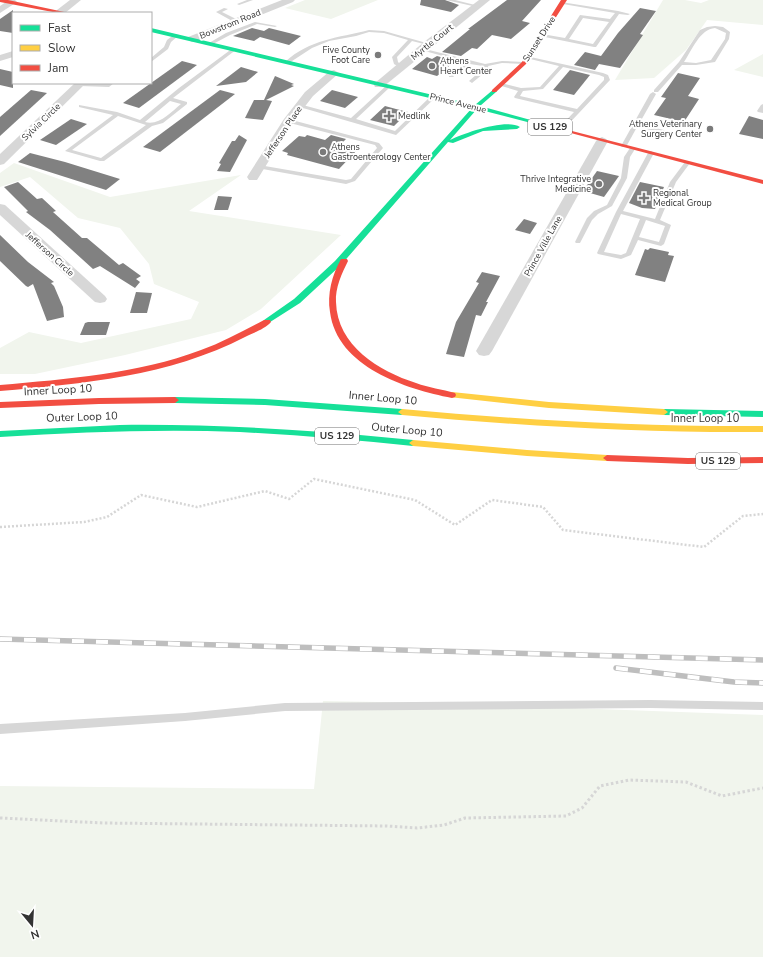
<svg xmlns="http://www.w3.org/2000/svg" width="763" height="957" font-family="'Nunito Sans',sans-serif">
<rect width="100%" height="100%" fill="#fff"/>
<!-- green -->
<g fill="#f1f5ed">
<path d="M305 0H378L331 19 285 8Z"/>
<path d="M663 0H685L701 3 709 0H763V25L707 20 686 50 654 78 615 80Z"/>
<path d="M763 54V77L734 70Z"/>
<path d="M14 163 110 197 241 175 189 211 341 235 261 309 226 330 125 355 35 374H0V348L29 332 81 343 191 319 199 302 154 284 149 264 120 228 78 218 30 177 0 187V173Z"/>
<path d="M323 701 436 703 763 715V957H0V786L314 789Z"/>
</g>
<!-- building -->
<g fill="#818181">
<path d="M421 0H445L459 5 451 12 420 5Z"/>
<path d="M507 0H541L522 21 530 23 511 39 492 35 477 49 472 48 461 56 442 52 470 29H468Z"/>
<path d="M640 8 656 11 640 34 643 35 620 68 599 64 595 70 574 65 585 52 601 56 618 33Z"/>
<path d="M13 10V33L0 31V19Z"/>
<path d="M252 28 264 31 269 28 301 36 289 45 260 37 254 41 233 36Z"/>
<path d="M437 56 455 61 437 76 412 69 427 57 432 59Z"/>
<path d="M182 61 197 65 139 108 123 103Z"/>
<path d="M241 67 258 72 246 82 216 86Z"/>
<path d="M0 69 13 72V88L0 85Z"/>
<path d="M570 70 590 75 574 95 553 90Z"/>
<path d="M678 73 700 78 688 96 699 99 684 122 654 115 666 98 661 97Z"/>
<path d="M275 76 294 84 291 85 294 86 266 100 272 101 263 120 245 118 254 100H264Z"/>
<path d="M31 90 47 93 0 136V117Z"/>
<path d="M220 90 235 94 160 152 143 147Z"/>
<path d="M332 90 358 97 345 108 320 101Z"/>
<path d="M385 106 396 109 408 112 394 126 370 120Z"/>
<path d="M749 116 763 120V139L739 134Z"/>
<path d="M71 119 87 124 56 145 40 140Z"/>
<path d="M239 135 247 140 230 172 217 171 221 164 219 163 232 141H235Z"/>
<path d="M307 135 325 140 331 135 346 139 341 144 358 149 339 169 287 155 288 153 282 151 299 136 305 137Z"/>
<path d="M30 153 65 162 120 179 106 190 18 162Z"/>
<path d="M597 171 619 176 604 197 583 191Z"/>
<path d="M18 182 37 199 42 198 56 211 53 212 82 238H87L119 265 123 263 141 276 136 279 140 282 135 288 100 266 93 269 50 230 26 212 28 211 4 187Z"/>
<path d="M640 182 664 187 655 209 642 208 629 203Z"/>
<path d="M218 196 232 197 228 210H214Z"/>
<path d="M524 219 537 223 530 234 515 230Z"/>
<path d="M0 235 28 262 54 282 51 283 54 286 63 307 64 317 47 321 33 284 28 287 26 286 0 261Z"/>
<path d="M650 248 669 252 668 255 674 256 665 282 635 275 645 249 648 250Z"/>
<path d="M482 272 500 276 486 302H488L481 316 476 315 464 357 446 354 456 322 479 283 476 282Z"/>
<path d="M136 292 152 293 147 313H130Z"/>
<path d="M88 322H110L106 335H80L85 323Z"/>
</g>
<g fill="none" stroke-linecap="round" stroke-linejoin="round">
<!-- path-far1 -->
<path stroke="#d6d6d6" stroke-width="2.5" stroke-dasharray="2 2" stroke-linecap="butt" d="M0 527 84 522 107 517 141 495 197 507 265 491 289 499 314 479 415 500 455 525 492 500 543 507 563 530 704 547 743 516 763 514"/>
<!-- path -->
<path stroke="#d6d6d6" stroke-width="3" stroke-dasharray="2.5 2.5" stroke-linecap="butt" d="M0 818 103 823 387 826 417 828 444 825 465 818 566 816 582 808 600 786 629 780 686 782 722 796 763 788"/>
<!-- lane -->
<g fill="#d7d7d7" fill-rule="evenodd">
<path d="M247 0H253L239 5 237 4Z"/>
<path d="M446 0H455L479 6 477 7Z"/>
<path d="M561 2 618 11 630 14 628 15 619 14 596 47H594L540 36V34H542L565 38 580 15 610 19 615 13 563 4H561ZM583 18 609 22 593 44 569 39Z"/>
<path d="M224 8 228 9 222 12 238 20V22H234L216 12Z"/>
<path d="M255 22 277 26 275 27 257 24 230 35 213 44 209 43 226 33Z"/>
<path d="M715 26 723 27 730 32 729 39 715 62 696 65H682L658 92H654V90L679 62 700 30 707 27ZM715 28 726 33 725 39 711 60 696 63 684 62C692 50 700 29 715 28Z"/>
<path d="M369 30 384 31 430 44 428 45 412 41 397 57 398 62 403 67 401 68 394 64 392 57 408 40 384 33 369 32 356 36 329 41 312 48 289 63 285 62C310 39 338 38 369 30Z"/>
<path d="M175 34 179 35 171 42 168 49 151 62V58L164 47 167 40Z"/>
<path d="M233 48 237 49 173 98 187 102V104L163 123 152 126 104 161H100L65 151 113 115 79 107V105L117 112 140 120 179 88ZM170 101 181 104C171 112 159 126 145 122ZM118 116 146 125 101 158 72 150Z"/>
<path d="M421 48 485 64 502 61 524 62 526 63 524 64 502 63 488 66 489 69 472 83 469 81 484 68 483 66 470 64 453 77H449V75L465 62 421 50Z"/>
<path d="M526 56 603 73 608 75 610 80 562 131H558V129L574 112 515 98 514 97 518 91 498 85 501 83 521 88 540 87 559 66 526 58ZM563 67 599 75 604 77V80L577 109 520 96 523 91 543 89Z"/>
<path d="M78 83H114L109 87 80 86 78 85Z"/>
<path d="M387 85 389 86V88L356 119 395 131 431 96 436 97 396 135 296 106 299 104 351 118Z"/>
<path d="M653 92 656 94 639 124 668 131 665 133 637 127 626 147H622L621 146 650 94Z"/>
<path d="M763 104V113L758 112 757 111 761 105Z"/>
<path d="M288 119 379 143 383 148 355 181 346 184 257 168V166L259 165 346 180 351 179 377 148 375 145 286 122 285 121Z"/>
<path d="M630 148 635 149 630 157 627 178 612 206 598 214 592 220 580 243H576L575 242 587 218 594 211 607 205 621 178 624 157Z"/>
<path d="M651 151 654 153 623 211 655 219 670 182 685 162 690 163 676 182 660 220 671 225 664 244 661 246 638 240 631 255 621 259 598 254 597 253 616 212 648 153ZM621 214 640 219 626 253 621 255 604 252ZM646 220 665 226 659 242 639 237Z"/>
<path d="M650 700 763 702V710L650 708 285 711 185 721 0 734V724L185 713 285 703Z"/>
</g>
<!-- street -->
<g fill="#d7d7d7" fill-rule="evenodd">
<path d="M9 0H15L17 2 0 13V6Z"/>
<path d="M70 0H81L65 13H56L57 10Z"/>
<path d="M282 0H295L293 2 196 41 192 42 187 39 188 37Z"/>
<path d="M479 0H490L383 87H375L374 85 375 83 424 42Z"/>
<path d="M13 51V57L0 61V55Z"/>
<path d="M334 70 339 73 313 96 293 122 257 180H249L247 177 284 119 305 92 330 71Z"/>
<path d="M75 83H86L4 164 0 165V154Z"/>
<path d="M602 137 606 139 608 141 492 351 489 355 484 356 479 355 476 351 596 141 598 139Z"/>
<path d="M0 204 5 205 105 296 107 299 105 302 100 303 95 302 0 215Z"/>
</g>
<!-- fast -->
<g fill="#16e098" fill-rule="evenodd">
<path d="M151 28 475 105 494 89 497 91 496 92 480 106 538 122 535 124 477 109 450 140C464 133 507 118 520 127L517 129 483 131 453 143 448 142 341 265 300 303 267 324H264L263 322 264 320 294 299 335 261 472 108 151 32Z"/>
<path d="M175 397 265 399 402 409 406 412 402 415 265 405 175 403 171 400Z"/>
<path d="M664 409 763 411V417L664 415 660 412Z"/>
<path d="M120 425C211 424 301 429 392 438L413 440 417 443 413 446C356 440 298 435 240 432 160 429 80 432 0 437V431Z"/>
</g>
<!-- slow -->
<g fill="#ffcf43" fill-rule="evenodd">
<path d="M452 392 549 402 664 409 668 412 664 415 549 408 449 397 448 395Z"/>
<path d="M402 409C522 420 642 427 763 426V432C642 433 522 426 402 415L398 412Z"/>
<path d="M413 440 527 450 607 455 611 458 607 461 527 456 413 446 409 443Z"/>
</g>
<!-- jam -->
<g fill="#f24e42" fill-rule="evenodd">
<path d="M0 0H8L69 13H58L0 2Z"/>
<path d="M561 0H567L526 64 496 92H492V90L522 62Z"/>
<path d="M533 121 763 180V184L533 123Z"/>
<path d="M341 259H347L348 261C342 273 335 288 336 302 337 346 379 371 416 383 429 388 442 389 455 393L456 395 455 397 452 398C406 389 337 367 330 312 327 294 332 275 341 259Z"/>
<path d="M264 320H270L271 322C265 329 253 333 245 337 170 376 82 384 0 391V385C67 379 137 374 201 350 223 342 243 331 264 320Z"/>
<path d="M175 397 179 400 175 403 99 404 0 408V402L99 398Z"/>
<path d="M607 455 688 458 763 457V463L688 464 607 461 603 458Z"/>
</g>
<defs>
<g id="rail">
<path d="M0 639 763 660"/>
<path d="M616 668 734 682 763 683"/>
</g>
</defs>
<!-- rail casing -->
<use href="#rail" stroke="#bebebe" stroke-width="5.5"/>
<!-- rail -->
<use href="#rail" stroke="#fff" stroke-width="4" stroke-dasharray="12" stroke-linecap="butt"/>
</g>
<!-- markers -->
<g fill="#7a7a7a" stroke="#fff" stroke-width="1.5">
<circle cx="378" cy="55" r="4"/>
<circle cx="432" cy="66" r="4"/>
<path d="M387 110h4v4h4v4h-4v4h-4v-4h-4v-4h4z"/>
<circle cx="710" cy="129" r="4"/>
<circle cx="323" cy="152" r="4"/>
<circle cx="599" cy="184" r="4"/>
<path d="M642 192h4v4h4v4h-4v4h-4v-4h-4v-4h4z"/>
</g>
<g text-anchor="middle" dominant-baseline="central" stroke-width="4" stroke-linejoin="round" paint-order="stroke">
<!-- far-street labels -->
<g font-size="9" fill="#333" stroke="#fff">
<text transform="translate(230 24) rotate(-22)">Bowstrom Road</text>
<text transform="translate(539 39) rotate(-57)">Sunset Drive</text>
<text transform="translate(432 42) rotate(-39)">Myrtle Court</text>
<text transform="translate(458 103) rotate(14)">Prince Avenue</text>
<text transform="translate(41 122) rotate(-44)">Sylvia Circle</text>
<text transform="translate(283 132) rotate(-56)">Jefferson Place</text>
<text transform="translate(543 246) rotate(-61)">Prince Ville Lane</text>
<text transform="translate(50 254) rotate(42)">Jefferson Circle</text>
</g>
<!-- far-poi labels -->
<g font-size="9" fill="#333" stroke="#fff" text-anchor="start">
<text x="370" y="50" text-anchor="end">Five County<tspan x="370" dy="10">Foot Care</tspan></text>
<text x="440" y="61">Athens<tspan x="440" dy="10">Heart Center</tspan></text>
<text x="398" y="116">Medlink</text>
<text x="702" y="124" text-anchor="end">Athens Veterinary<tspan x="702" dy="10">Surgery Center</tspan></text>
<text x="331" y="147">Athens<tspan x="331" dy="10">Gastroenterology Center</tspan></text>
<text x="591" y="179" text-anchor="end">Thrive Integrative<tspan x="591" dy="10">Medicine</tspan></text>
<text x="653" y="193">Regional<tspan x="653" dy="10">Medical Group</tspan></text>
</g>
<!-- shield labels -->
<g fill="#fff" stroke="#707070" stroke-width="1">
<rect x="528" y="119" width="44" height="16" rx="3"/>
<rect x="315" y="428" width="44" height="16" rx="3"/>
<rect x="696" y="453" width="44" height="16" rx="3"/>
</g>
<g font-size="10" font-weight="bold" fill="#333">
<text x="550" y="127">US 129</text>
<text x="337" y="436">US 129</text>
<text x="718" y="461">US 129</text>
</g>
<!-- street labels -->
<g font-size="11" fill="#333" stroke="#fff">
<text transform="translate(58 390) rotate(-3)">Inner Loop 10</text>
<text transform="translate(383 398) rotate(5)">Inner Loop 10</text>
<text transform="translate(82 417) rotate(-2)">Outer Loop 10</text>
<text x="705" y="418">Inner Loop 10</text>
<text transform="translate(407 430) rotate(5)">Outer Loop 10</text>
</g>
</g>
<!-- legend -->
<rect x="12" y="12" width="140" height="72" fill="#ffffff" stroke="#adadad"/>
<rect x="20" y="25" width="20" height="6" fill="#16e098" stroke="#adadad"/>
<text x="48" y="32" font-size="12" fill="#333333">Fast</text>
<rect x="20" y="45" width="20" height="6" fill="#ffcf43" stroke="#adadad"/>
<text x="48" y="52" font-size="12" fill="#333333">Slow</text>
<rect x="20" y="65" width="20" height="6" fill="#f24e42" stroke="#adadad"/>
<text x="48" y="72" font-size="12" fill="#333333">Jam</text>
<!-- north arrow -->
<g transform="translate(32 925) rotate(162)" stroke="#ffffff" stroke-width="3" paint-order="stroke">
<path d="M0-3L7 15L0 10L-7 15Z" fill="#333333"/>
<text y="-6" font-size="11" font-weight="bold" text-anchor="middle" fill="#333333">N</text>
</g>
</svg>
